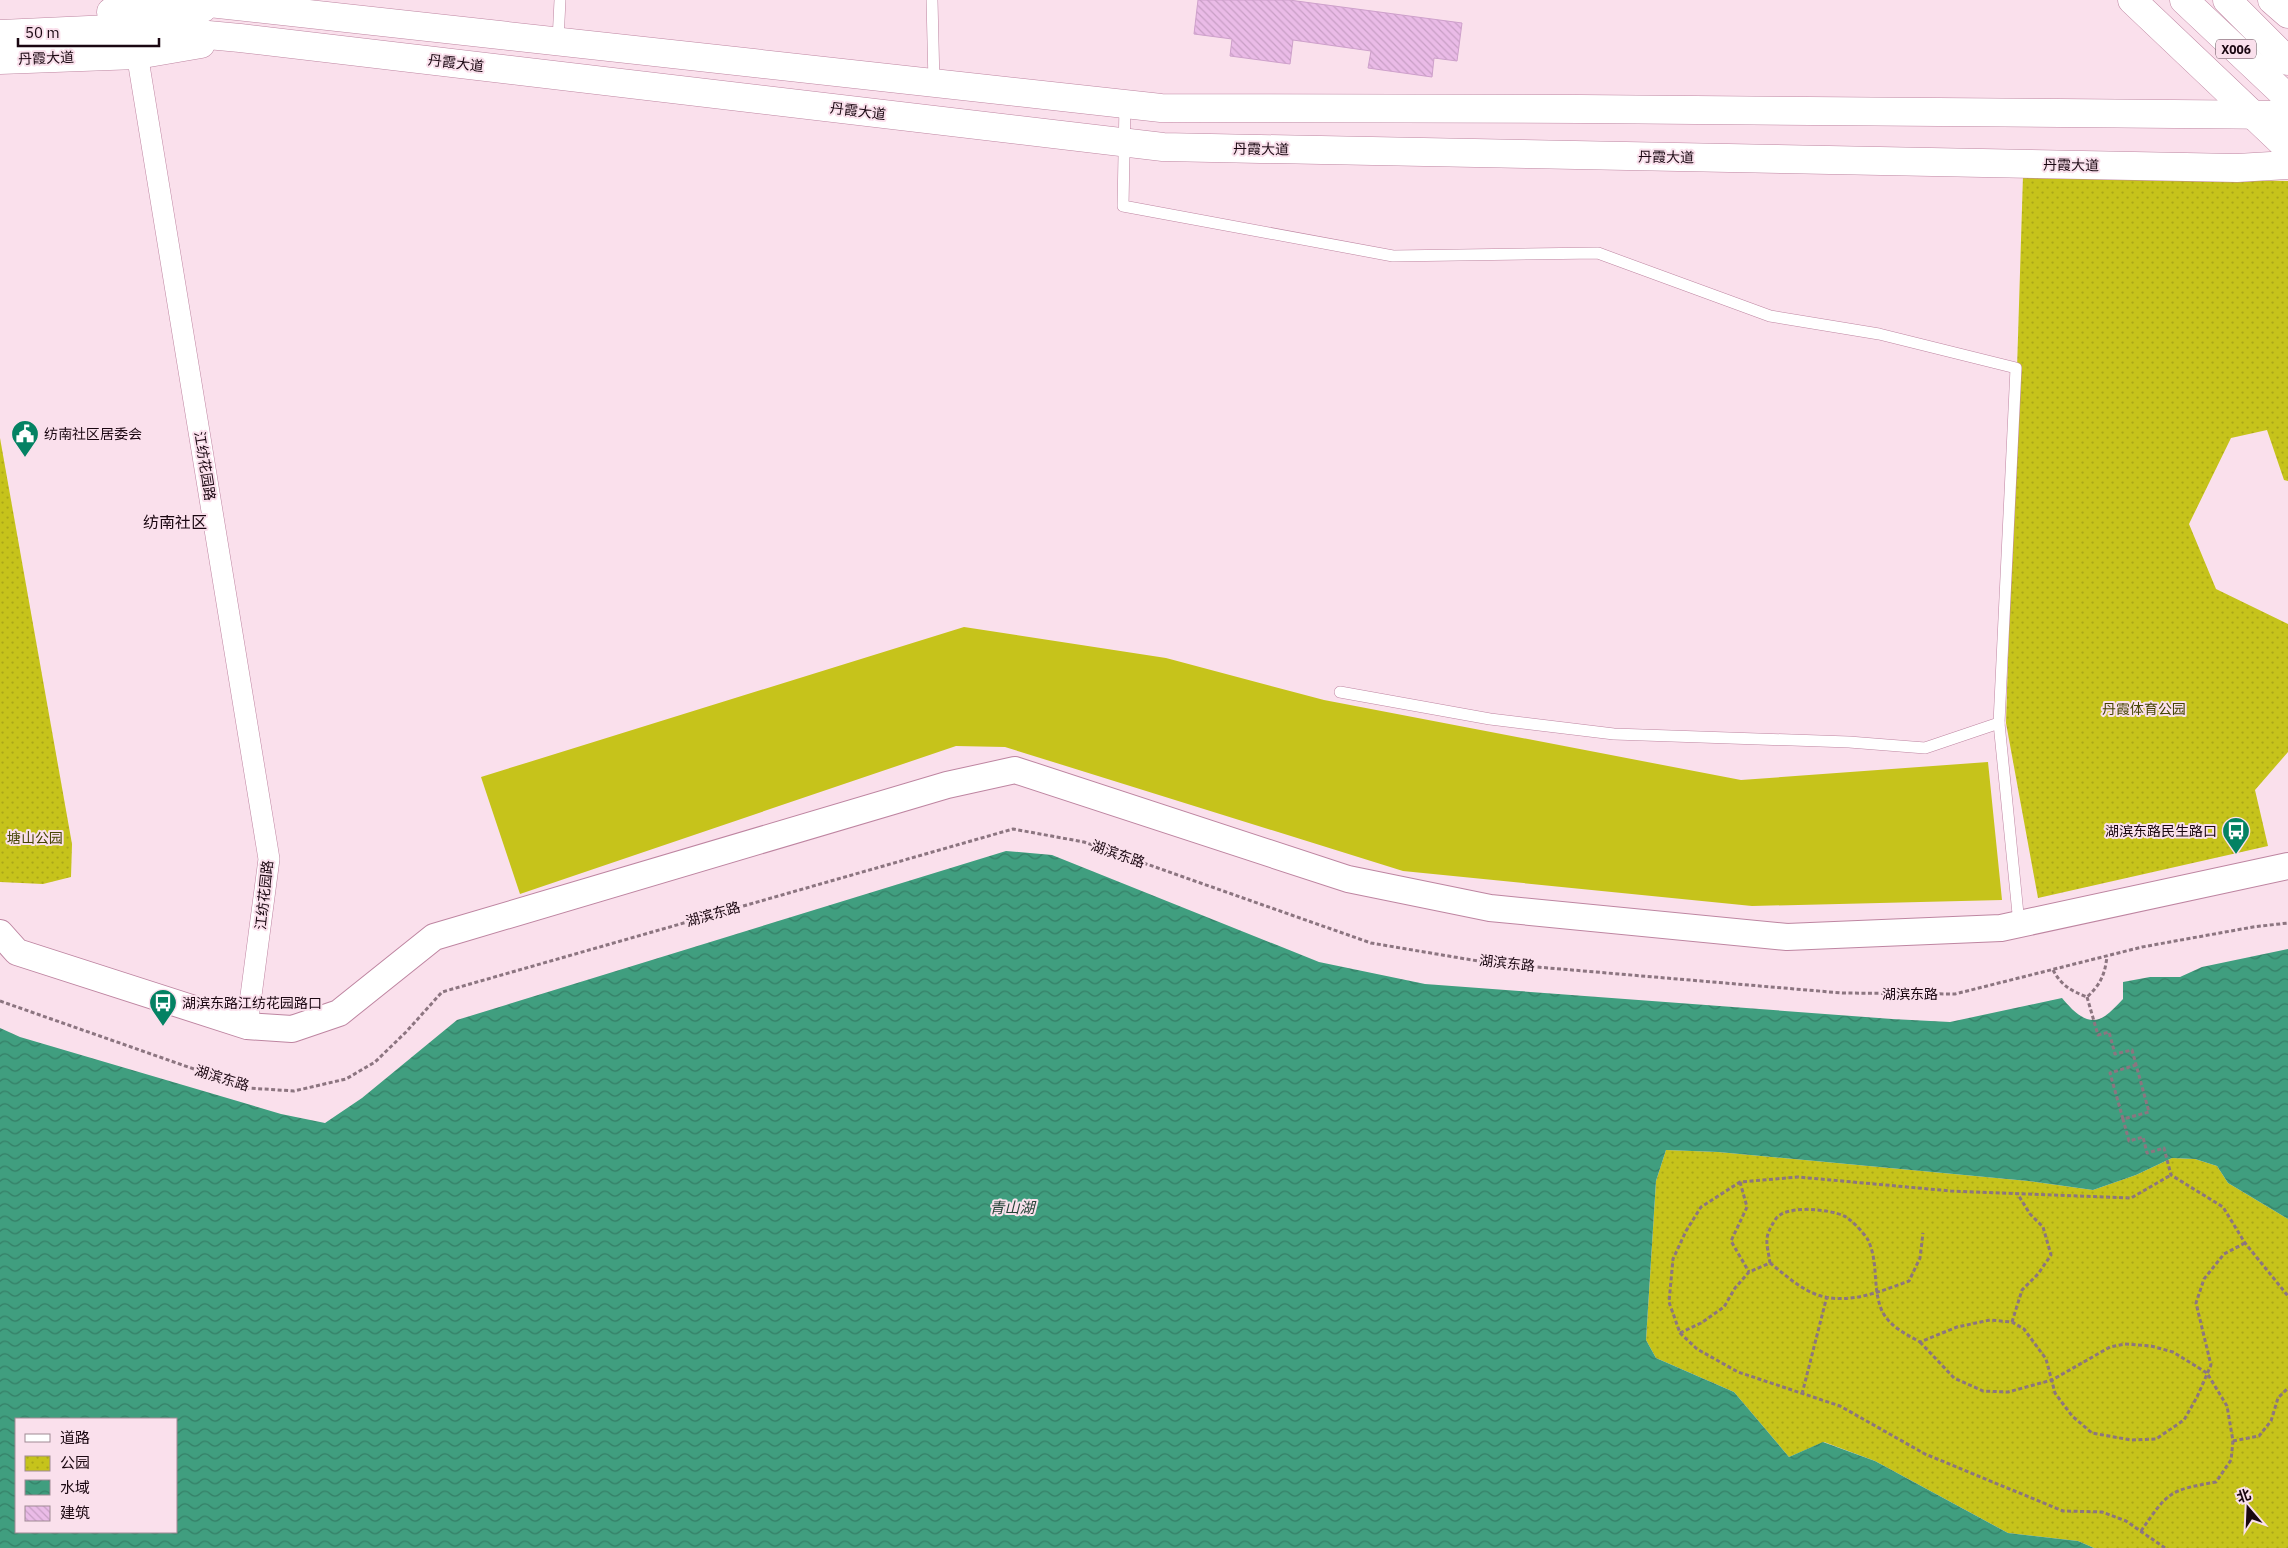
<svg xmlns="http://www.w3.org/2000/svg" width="2288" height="1548" font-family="'IBM Plex Sans','Noto Sans SC',sans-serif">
<defs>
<pattern id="park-dots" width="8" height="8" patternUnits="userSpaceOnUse" patternTransform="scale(1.25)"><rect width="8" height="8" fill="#c6c31b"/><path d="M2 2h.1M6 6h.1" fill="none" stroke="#aaa618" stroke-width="1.8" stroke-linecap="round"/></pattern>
<pattern id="water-waves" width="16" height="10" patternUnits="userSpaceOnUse" patternTransform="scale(1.25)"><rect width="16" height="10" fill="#409e7f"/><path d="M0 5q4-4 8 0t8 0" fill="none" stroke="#357f67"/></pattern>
<pattern id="building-back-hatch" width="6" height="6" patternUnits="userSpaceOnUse" patternTransform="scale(1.25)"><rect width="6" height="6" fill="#eabbe7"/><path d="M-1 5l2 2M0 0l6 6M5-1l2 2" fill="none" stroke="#c89fc5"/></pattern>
</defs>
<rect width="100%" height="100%" fill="#fae0ec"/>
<!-- grass -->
<path fill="#c6c31b" d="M964 627 1166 658 1324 700 1741 780 1988 762 2002 900 1752 906 1403 871 1005 747 956 746 520 894 481 777Z"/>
<!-- park -->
<g fill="url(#park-dots)">
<path d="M2023 176 2288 181V481L2284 480 2267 430 2231 438 2189 524 2216 589 2288 624V752L2255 790 2268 846 2038 898 2006 723Z"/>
<path d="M0 438 72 844 71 877 43 884 0 882Z"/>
<path d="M1666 1150 1718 1152 2028 1181 2093 1190 2136 1175 2172 1158 2195 1159 2217 1166 2228 1183 2288 1219V1548H2094L2078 1541 2008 1533 1875 1461 1824 1442 1789 1457 1734 1392 1656 1358 1646 1340 1656 1181Z"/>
</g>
<!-- water -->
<path fill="url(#water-waves)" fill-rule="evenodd" d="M1006 851 1052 855 1319 962 1425 984 1892 1019 1950 1022 2062 998C2072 1010 2088 1028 2105 1016 2111 1012 2117 1005 2123 999V982L2150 977H2180L2202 967 2288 949V1219L2228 1183 2217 1166 2195 1159 2172 1158 2136 1175 2093 1190 2028 1181 1718 1152 1666 1150 1656 1181 1646 1340 1656 1358 1734 1392 1789 1457 1823 1442 1875 1461 2008 1533 2078 1541 2094 1548H0V1028L20 1037 281 1114 325 1123 362 1098 457 1020ZM16 1419H176V1532H16Z"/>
<!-- building -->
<path fill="url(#building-back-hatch)" stroke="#cea0cb" d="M1198 0H1289L1462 23 1457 61 1434 58 1432 77 1368 68 1371 51 1293 40 1290 64 1230 56 1232 39 1194 34Z"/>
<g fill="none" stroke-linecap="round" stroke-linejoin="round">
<defs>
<g id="service">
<path d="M932 0 934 83"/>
<path d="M558 41 560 0"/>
<path d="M1125 104 1123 206 1393 256 1598 253 1770 316 1879 334 2016 368 1999 723 2019 924"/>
<path d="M1340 692 1490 719 1614 734 1849 742 1925 748 1999 723"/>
</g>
<path id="minor" d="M135 41 269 859 247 1026"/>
<path id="tertiary" d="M0 933 17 952 247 1026 292 1029 339 1013 434 937 947 785 1015 770 1348 879 1490 908 1787 937 2001 928 2288 866"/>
<g id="secondary">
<path d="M2132 0 2288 148"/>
<path d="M2272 0 2288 14"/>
</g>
<g id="primary">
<path d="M182 0 1161 108 1581 109 2288 115"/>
<path d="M2184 0 2288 98"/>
<path d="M2227 0 2288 61"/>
<path d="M111 12 203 8"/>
<path d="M0 34 133 28 240 38 1163 147 2237 168 2288 165"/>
<path d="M0 60 137 55 201 44"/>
</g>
</defs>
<!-- service casing -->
<use href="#service" stroke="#be85a1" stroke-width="12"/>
<!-- minor casing -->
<use href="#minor" stroke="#be85a1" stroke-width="22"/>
<!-- tertiary casing -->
<use href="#tertiary" stroke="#be85a1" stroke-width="28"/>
<!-- secondary casing -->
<use href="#secondary" stroke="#be85a1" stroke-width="29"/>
<!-- primary casing -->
<use href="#primary" stroke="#be85a1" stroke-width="29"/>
<!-- path -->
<g stroke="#8c7580" stroke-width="3" stroke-dasharray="4 2.5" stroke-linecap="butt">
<path d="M2053 970C2061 985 2071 991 2087 997 2101 984 2105 974 2107 956"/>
<path d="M2087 997 2098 1035 2109 1032 2115 1054 2132 1050 2149 1112 2123 1119 2129 1141 2143 1137 2147 1153 2164 1148 2171 1175 2223 1207 2245 1243 2288 1296"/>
<path d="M0 1001 248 1088 294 1091 346 1079 375 1062 406 1032 442 992 1013 829 1084 842 1371 943 1490 963 1842 993 1955 994 2142 947 2253 927 2288 923"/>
<path d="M2123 1119 2110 1073 2136 1065"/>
<path d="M1740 1182 1747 1207 1731 1241 1749 1272"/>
<path d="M1770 1263C1784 1274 1798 1287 1815 1294 1846 1306 1879 1292 1909 1281L1920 1258 1923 1233"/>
<path d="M2012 1322 2022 1290 2038 1274 2051 1255 2043 1227 2030 1214 2017 1193"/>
<path d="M1680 1333 1701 1323 1724 1307 1735 1288 1749 1272 1770 1263C1767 1242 1763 1239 1775 1220 1784 1204 1829 1209 1844 1216 1851 1219 1864 1233 1868 1240 1879 1263 1872 1288 1882 1311 1890 1327 1906 1334 1920 1342L1957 1327 1990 1320 2012 1322 2024 1329 2046 1359 2055 1393 2072 1416 2092 1433 2131 1440 2156 1439 2184 1420 2197 1397 2211 1365 2196 1303 2204 1279 2224 1254 2245 1243"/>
<path d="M1920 1342 1954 1378 1983 1391 2008 1392 2052 1380 2110 1347 2125 1344 2151 1346 2173 1352 2207 1373 2227 1406 2233 1441 2231 1460 2216 1482C2169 1490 2168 1492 2141 1531"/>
<path d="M1802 1394 1827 1296"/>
<path d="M2233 1441 2259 1436 2271 1421 2278 1398 2288 1388"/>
<path d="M2165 1548 2126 1521 2102 1512 2063 1511 1925 1454 1840 1406 1738 1372 1697 1349 1680 1333 1669 1302 1673 1259 1686 1231 1701 1207 1740 1182 1798 1177 1951 1191 2131 1198 2171 1175"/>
</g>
<!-- service -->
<use href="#service" stroke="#fff" stroke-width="11"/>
<!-- minor -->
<use href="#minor" stroke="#fff" stroke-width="21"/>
<!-- tertiary -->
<use href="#tertiary" stroke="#fff" stroke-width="26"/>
<!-- secondary -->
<use href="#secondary" stroke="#fff" stroke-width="28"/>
<!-- primary -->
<use href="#primary" stroke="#fff" stroke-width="28"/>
</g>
<!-- icons -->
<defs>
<symbol id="civic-pin" viewBox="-11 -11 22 30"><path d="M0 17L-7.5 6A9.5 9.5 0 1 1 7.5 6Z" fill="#048263" stroke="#fae0ec"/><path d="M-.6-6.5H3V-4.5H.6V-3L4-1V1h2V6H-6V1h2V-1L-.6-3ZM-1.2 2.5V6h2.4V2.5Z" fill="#fff"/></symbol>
<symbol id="bus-pin" viewBox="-11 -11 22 30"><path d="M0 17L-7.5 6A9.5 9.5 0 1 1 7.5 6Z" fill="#048263" stroke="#fae0ec"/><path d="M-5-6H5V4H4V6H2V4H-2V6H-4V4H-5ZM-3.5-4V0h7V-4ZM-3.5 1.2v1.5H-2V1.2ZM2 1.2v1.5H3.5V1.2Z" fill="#fff"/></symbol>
</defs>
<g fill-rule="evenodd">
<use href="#civic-pin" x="9" y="418" width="32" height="43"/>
<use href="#bus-pin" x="2220" y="815" width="32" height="43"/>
<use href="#bus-pin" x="147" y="987" width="32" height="43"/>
</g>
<g text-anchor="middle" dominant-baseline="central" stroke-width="4" stroke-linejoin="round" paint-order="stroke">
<!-- shield labels -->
<rect fill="#fae0ec" stroke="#5d4853" stroke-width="1" x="2216" y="39.5" width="40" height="19" rx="4"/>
<g font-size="12" font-weight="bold" fill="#1a0711">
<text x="2236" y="49">X006</text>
</g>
<!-- street labels -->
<g font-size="14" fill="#1a0711" stroke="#fae0ec">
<text transform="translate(46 58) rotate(-2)">丹霞大道</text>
<text transform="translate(456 63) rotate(7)">丹霞大道</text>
<text transform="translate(858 111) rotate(7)">丹霞大道</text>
<text transform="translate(1261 149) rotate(1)">丹霞大道</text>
<text transform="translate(1666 157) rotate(1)">丹霞大道</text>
<text transform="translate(2071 165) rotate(1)">丹霞大道</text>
<text transform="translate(205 466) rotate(81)">江纺花园路</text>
<text transform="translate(1118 854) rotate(19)">湖滨东路</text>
<text transform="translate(264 895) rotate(-84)">江纺花园路</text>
<text transform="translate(713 914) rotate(-16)">湖滨东路</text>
<text transform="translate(1507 963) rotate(6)">湖滨东路</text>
<text x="1910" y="994">湖滨东路</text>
<text transform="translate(222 1078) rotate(17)">湖滨东路</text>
</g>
<!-- poi labels -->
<g font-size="14" fill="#1a0711" stroke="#fae0ec" text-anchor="start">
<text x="44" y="434">纺南社区居委会</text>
<text x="2217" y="831" text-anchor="end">湖滨东路民生路口</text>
<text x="182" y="1003">湖滨东路江纺花园路口</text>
</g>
<!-- park labels -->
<g font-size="14" fill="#464504" stroke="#fae0ec">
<text x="2144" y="709">丹霞体育公园</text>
<text x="35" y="838">塘山公园</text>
</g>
<!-- water labels -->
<g font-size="15" font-style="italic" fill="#264338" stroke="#fae0ec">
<text x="1012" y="1207">青山湖</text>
</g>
<!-- quarter labels -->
<g font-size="16" fill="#1a0711" stroke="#fae0ec">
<text x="175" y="522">纺南社区</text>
</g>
</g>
<!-- legend -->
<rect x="15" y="1418" width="162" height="115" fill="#fae0ec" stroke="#a08994"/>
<rect x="25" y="1434" width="25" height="8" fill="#ffffff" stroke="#a08994"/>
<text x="60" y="1443" font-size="15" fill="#1a0711">道路</text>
<rect x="25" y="1456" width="25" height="15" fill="url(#park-dots)" stroke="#a08994"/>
<text x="60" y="1468" font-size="15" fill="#1a0711">公园</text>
<rect x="25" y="1480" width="25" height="15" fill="url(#water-waves)" stroke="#a08994"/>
<text x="60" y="1493" font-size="15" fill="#1a0711">水域</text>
<rect x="25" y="1506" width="25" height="15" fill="url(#building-back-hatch)" stroke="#a08994"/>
<text x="60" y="1518" font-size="15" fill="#1a0711">建筑</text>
<!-- north arrow -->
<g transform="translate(2248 1508) rotate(341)" stroke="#fae0ec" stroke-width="4" paint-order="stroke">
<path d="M0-4L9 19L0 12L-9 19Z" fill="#1a0711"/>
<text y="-8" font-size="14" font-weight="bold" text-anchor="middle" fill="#1a0711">北</text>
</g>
<!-- scale -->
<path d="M18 38v8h141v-8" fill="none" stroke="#1a0711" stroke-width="2.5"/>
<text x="25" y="38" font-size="15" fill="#1a0711" stroke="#fae0ec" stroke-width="4" paint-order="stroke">50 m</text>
</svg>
